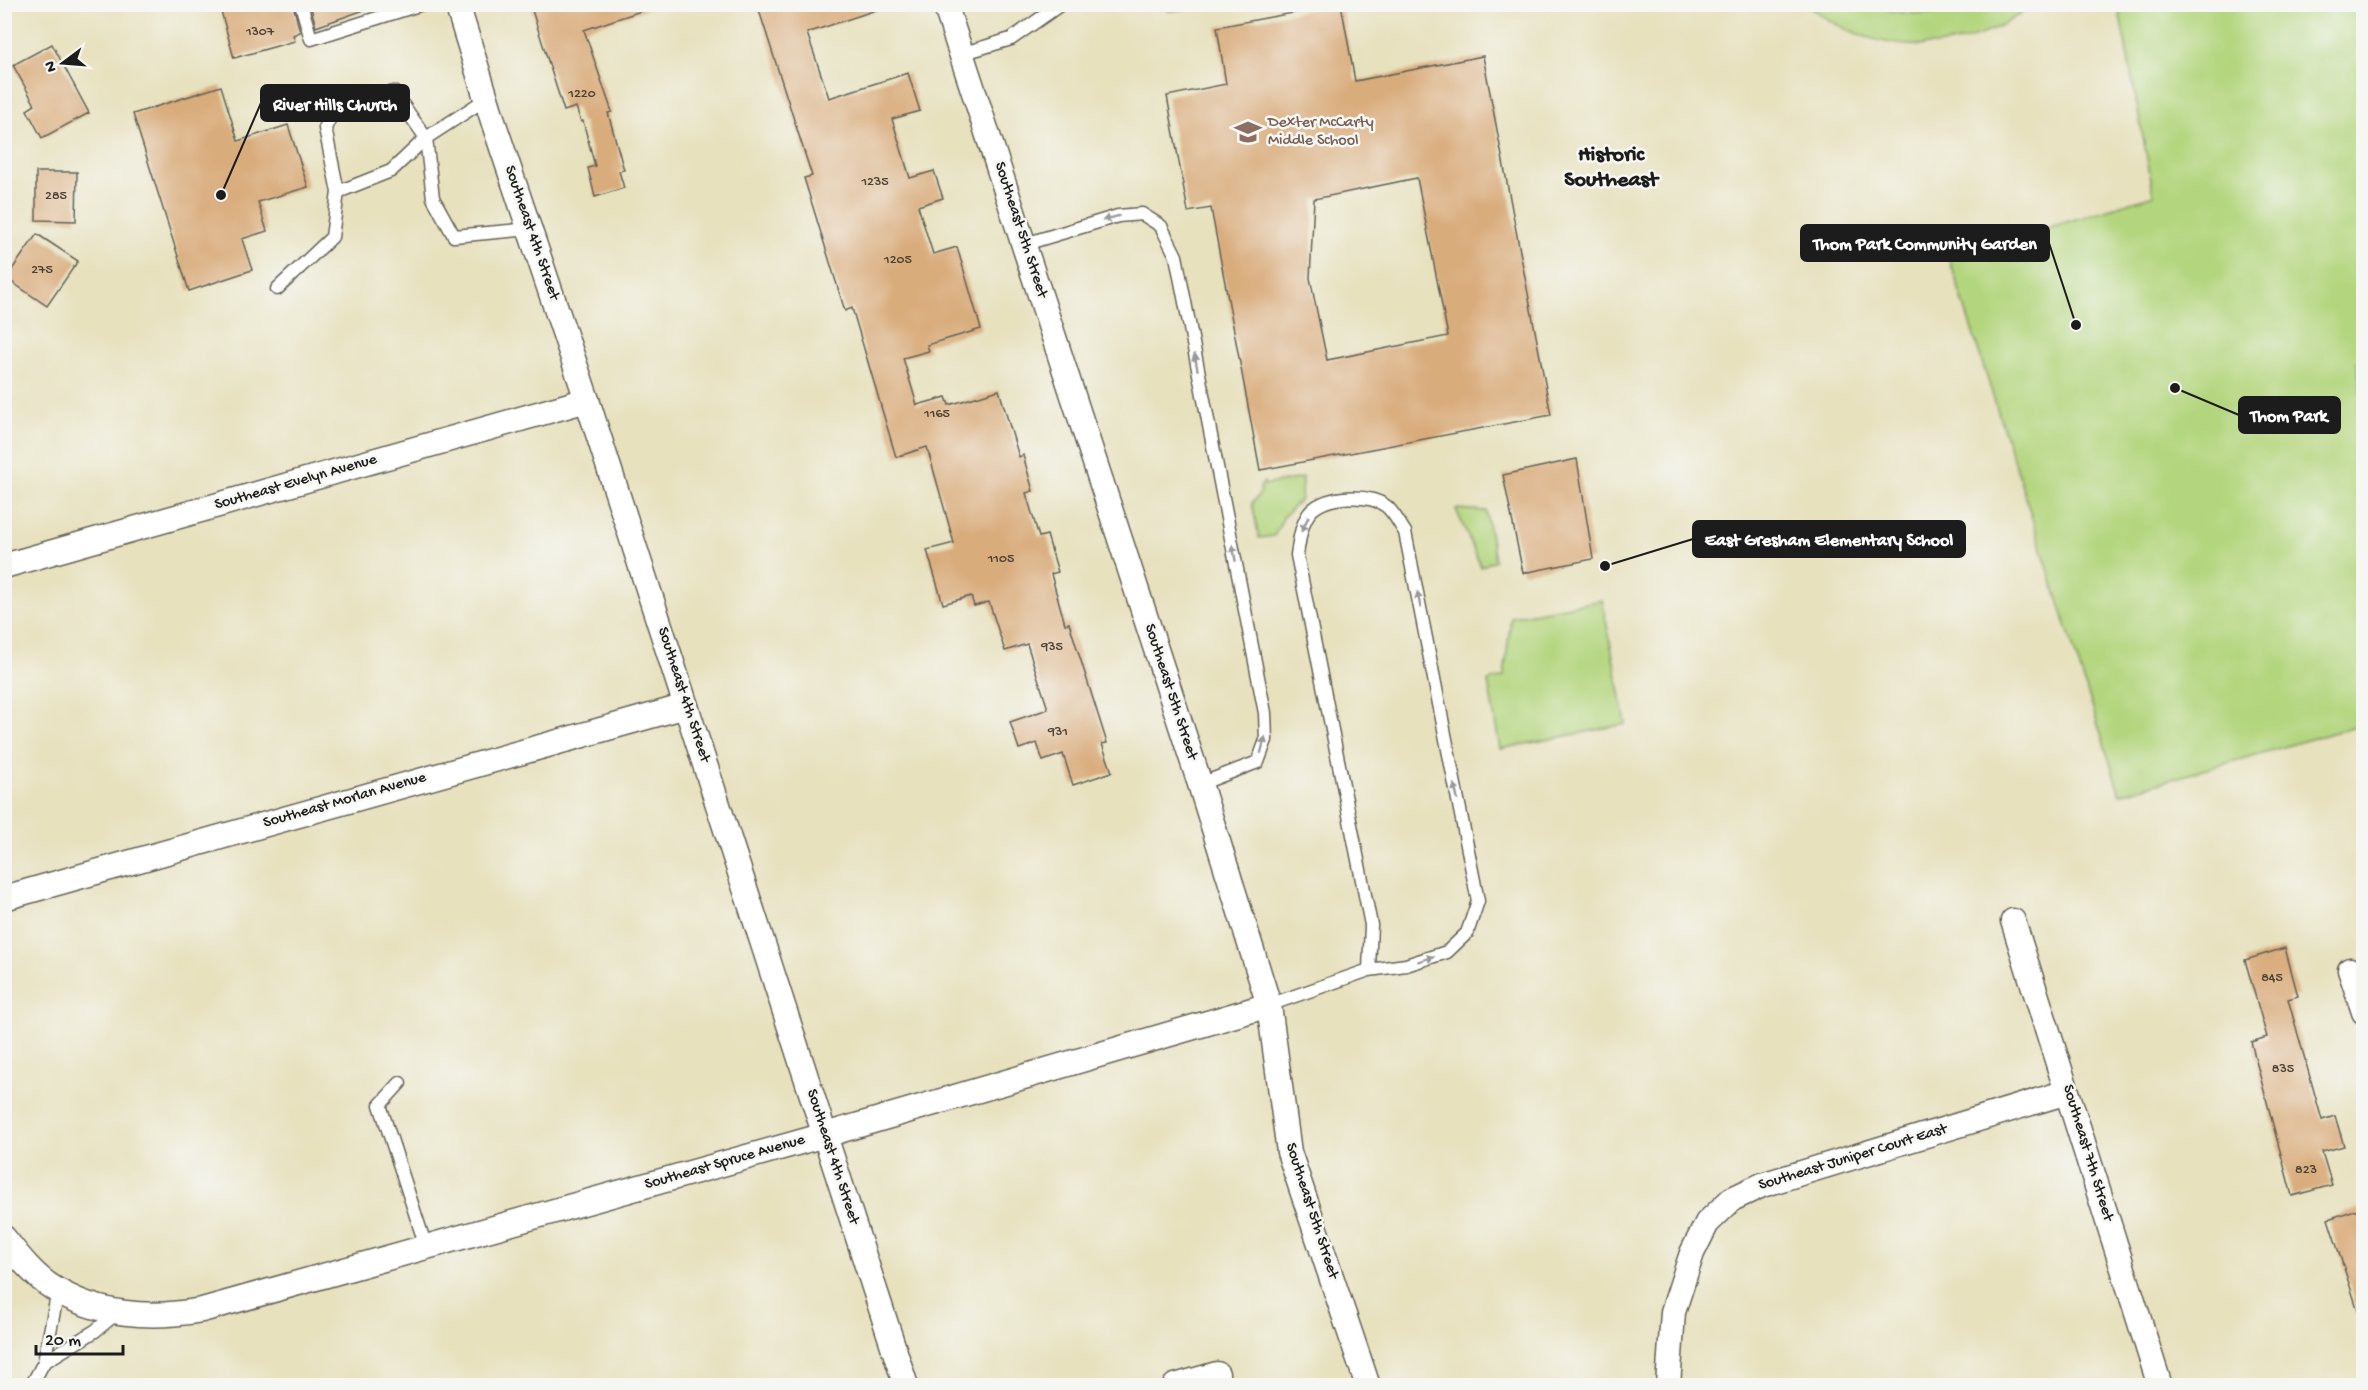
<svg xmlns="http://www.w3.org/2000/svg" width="2368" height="1390" font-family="'Gochi Hand',sans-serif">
<rect width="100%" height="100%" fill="#f6f6f2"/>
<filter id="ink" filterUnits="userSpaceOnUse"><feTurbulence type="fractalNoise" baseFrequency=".0167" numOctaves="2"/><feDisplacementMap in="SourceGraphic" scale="12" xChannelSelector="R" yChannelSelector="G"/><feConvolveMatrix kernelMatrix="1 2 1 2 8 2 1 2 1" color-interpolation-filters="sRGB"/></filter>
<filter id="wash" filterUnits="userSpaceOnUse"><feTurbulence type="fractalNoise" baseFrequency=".008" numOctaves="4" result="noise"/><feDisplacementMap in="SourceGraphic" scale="24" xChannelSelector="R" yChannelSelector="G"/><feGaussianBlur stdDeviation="1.35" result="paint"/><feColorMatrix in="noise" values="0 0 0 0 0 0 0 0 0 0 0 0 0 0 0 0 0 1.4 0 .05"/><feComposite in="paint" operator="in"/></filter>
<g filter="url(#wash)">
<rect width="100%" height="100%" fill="#e7e1be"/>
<!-- green -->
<g fill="#b3d57d" stroke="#68784c" stroke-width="1.5">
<path d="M1161 5H1208L1171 11 1167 10Z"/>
<path d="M1808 5H1869L1898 12 1920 14 1942 12 1970 5H2031C1968 60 1871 58 1808 5Z"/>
<path d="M2118 5H2364V359L2357 362 2364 415 2363 724 2120 794 1949 258 2154 195Z"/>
<path d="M1302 478 1301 499 1284 516 1274 536 1259 538 1252 503 1261 492 1260 488 1264 482 1265 485Z"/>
<path d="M1456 509 1486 511 1495 560 1481 567Z"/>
<path d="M1602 600 1626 724 1500 749 1488 681 1504 677 1511 617Z"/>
</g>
<g id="blocks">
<!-- building -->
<g fill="#d9ac7b" fill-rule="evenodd">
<path d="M219 4H293L300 32 293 35 295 41 234 58Z"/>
<path d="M310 4H370V8L316 27Z"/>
<path d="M530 4H647V9L584 30 612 112 608 113 624 170 619 171 624 188 595 197 588 168 595 166 583 121 581 122 576 107 564 111Z"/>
<path d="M757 4H878L879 9 807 33 829 98 908 73 920 111 892 119 910 178 934 171 943 198 918 206 933 254 957 247 981 329 927 345 929 351 903 358 917 405 946 397 949 405 999 390 1019 457 1023 455 1033 491 1026 493 1039 537 1047 535 1058 572 1051 574 1065 624 1069 623 1107 743 1102 744 1112 772 1073 785 1063 754 1043 761 1037 743 1019 749 1010 722 1048 709 1027 644 1005 651 989 602 974 606 971 596 943 604 927 550 954 543 927 447 896 457 852 308 845 311 804 178 812 176Z"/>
<path d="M1341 4 1355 81 1483 56 1551 415 1260 470 1211 208 1188 212 1167 96 1226 84 1217 27ZM1417 178 1448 336 1327 360 1310 278 1314 199Z"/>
<path d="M52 44 89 113 42 138 27 110 35 105 13 65Z"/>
<path d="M221 86 238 141 288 125 308 187 258 202 267 231 242 239 252 270 189 291 133 114Z"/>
<path d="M36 172H77L76 221 36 220Z"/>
<path d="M37 234 78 261 47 306 6 278Z"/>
<path d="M1577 459 1593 559 1523 573 1503 475Z"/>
<path d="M2285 948 2298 996 2288 999 2322 1120 2335 1116 2344 1146 2322 1152 2332 1185 2292 1196 2251 1042 2267 1037 2245 960Z"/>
<path d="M2364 1207V1313L2359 1314 2328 1219Z"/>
</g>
</g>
</g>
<g filter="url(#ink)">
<use href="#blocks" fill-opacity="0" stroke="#636155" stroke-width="1.5"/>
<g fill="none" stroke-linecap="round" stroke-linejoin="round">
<defs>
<g id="service">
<path d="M301 4 311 39 422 4"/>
<path d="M961 54 1011 39 1061 4"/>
<path d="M486 99 426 138 433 198 454 236 530 229"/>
<path d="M1025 244 1118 216 1142 214 1161 226 1176 256 1265 713 1266 740 1258 762 1200 784"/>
<path d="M277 289 332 237 338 192 325 128 336 106 394 92 426 138 391 171 338 192"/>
<path d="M1269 1005 1369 970 1406 965 1447 952 1467 933 1478 901 1405 532C1400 525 1394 512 1386 506 1368 493 1327 495 1311 511 1301 522 1299 542 1297 555L1371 925 1369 970"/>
<path d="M400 1083 380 1105 426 1247"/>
<path d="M44 1362 95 1331 118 1312"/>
<path d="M31 1386 44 1362 58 1291"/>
</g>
<g id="minor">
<path d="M457 4 494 124 587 400 906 1386"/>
<path d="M945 4 1200 784 1269 1005 1289 1152 1368 1386"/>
<path d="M4 566 587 400"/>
<path d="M4 898 686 706"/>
<path d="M2013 921 2160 1386"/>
<path d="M2350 970 2364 1012"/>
<path d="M4 1238C19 1257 34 1276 53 1288 98 1316 152 1319 202 1310L825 1135 1269 1005"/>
<path d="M1175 1386 1217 1374"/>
<path d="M1668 1386 1673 1312 1692 1253 1707 1223 1732 1199 1762 1185 2067 1092"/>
</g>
</defs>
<!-- service casing -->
<use href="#service" stroke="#636155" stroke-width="15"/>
<!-- minor casing -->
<use href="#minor" stroke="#636155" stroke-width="27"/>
<!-- service -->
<use href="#service" stroke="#fff" stroke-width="12"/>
<!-- minor -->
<use href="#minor" stroke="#fff" stroke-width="24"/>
</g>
<!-- one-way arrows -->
<defs><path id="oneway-solid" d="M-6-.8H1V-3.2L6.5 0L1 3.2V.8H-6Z" transform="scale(1.5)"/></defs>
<g fill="#999">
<use href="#oneway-solid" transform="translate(1111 218) rotate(165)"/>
<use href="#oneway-solid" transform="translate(1196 362) rotate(-101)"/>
<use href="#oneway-solid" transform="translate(1305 524) rotate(116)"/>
<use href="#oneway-solid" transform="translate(1234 553) rotate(-101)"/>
<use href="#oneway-solid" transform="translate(1419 600) rotate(-101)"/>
<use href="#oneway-solid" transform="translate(1263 745) rotate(-75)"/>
<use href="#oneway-solid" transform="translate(1456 792) rotate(-101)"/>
<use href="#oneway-solid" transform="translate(1426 959) rotate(-17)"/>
</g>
</g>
<!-- icons -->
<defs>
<symbol id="school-bare" viewBox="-9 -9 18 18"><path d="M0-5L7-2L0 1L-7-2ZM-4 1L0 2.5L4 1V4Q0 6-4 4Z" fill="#8d6e63" stroke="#f6f6f2" stroke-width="2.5" paint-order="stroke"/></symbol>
</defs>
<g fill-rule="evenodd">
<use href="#school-bare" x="1229" y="113" width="38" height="38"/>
</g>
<g text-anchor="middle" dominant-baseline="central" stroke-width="5" stroke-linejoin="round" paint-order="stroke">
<!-- number labels -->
<g font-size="14" fill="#4b4034">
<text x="260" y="32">1307</text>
<text x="582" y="94">1220</text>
<text x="875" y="182">1235</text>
<text x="56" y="196">285</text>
<text x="898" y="260">1205</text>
<text x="42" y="270">275</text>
<text x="937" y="414">1165</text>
<text x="1001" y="559">1105</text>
<text x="1052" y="647">935</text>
<text x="1058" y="732">931</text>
<text x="2272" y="978">845</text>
<text x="2283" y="1069">835</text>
<text x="2306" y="1170">823</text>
</g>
<!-- education labels -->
<g font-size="16" fill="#785e54" stroke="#f6f6f2" text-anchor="start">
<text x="1268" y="123">Dexter McCarty<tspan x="1268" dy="18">Middle School</tspan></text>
</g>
<!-- street labels -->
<g font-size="16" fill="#1c1c1c" stroke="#f6f6f2">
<text transform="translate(1020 230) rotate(72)">Southeast 5th Street</text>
<text transform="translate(531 233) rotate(71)">Southeast 4th Street</text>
<text transform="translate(296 483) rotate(-16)">Southeast Evelyn Avenue</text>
<text transform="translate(1170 692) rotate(72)">Southeast 5th Street</text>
<text transform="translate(683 695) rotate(72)">Southeast 4th Street</text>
<text transform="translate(345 801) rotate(-16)">Southeast Morlan Avenue</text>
<text transform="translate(2087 1153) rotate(73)">Southeast 7th Street</text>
<text transform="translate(832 1157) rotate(72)">Southeast 4th Street</text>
<text transform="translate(1853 1158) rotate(-17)">Southeast Juniper Court East</text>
<text transform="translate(725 1163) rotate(-16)">Southeast Spruce Avenue</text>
<text transform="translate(1311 1211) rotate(72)">Southeast 5th Street</text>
</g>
<!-- district labels -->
<g font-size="22" font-weight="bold" fill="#1c1c1c" stroke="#f6f6f2">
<text x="1611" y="156">Historic<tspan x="1611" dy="25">Southeast</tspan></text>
</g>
</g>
<!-- callouts -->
<path fill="none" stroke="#1c1c1c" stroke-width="2" d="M221 195L261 103M2076 325L2049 243M2175 388L2239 415M1605 566L1693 539"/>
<g fill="#1c1c1c" stroke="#f6f6f2" stroke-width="2">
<circle cx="221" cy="195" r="6"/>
<circle cx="2076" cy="325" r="6"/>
<circle cx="2175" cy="388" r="6"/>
<circle cx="1605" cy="566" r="6"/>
</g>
<g fill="#1c1c1c" stroke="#1c1c1c" stroke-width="2">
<rect x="261" y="85" width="148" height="36" rx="6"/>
<rect x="1801" y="225" width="248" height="36" rx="6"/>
<rect x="2239" y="397" width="101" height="36" rx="6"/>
<rect x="1693" y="521" width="272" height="36" rx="6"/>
</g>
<g font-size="18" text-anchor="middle" font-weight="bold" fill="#fff">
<text x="335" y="110">River Hills Church</text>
<text x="1925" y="249">Thom Park Community Garden</text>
<text x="2289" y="421">Thom Park</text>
<text x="1829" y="545">East Gresham Elementary School</text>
</g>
<!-- margin -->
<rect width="2368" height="1390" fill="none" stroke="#f6f6f2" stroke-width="24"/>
<!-- north arrow -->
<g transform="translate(63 63) rotate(254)" stroke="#f6f6f2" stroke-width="4.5" paint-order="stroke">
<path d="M0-4.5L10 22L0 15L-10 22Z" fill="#1c1c1c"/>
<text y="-9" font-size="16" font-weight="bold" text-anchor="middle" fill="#1c1c1c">N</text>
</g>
<!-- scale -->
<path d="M36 1345v9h87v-9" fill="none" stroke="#1c1c1c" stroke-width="3"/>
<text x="45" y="1345" font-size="18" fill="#1c1c1c" stroke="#f6f6f2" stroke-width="4.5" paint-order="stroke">20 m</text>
</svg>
